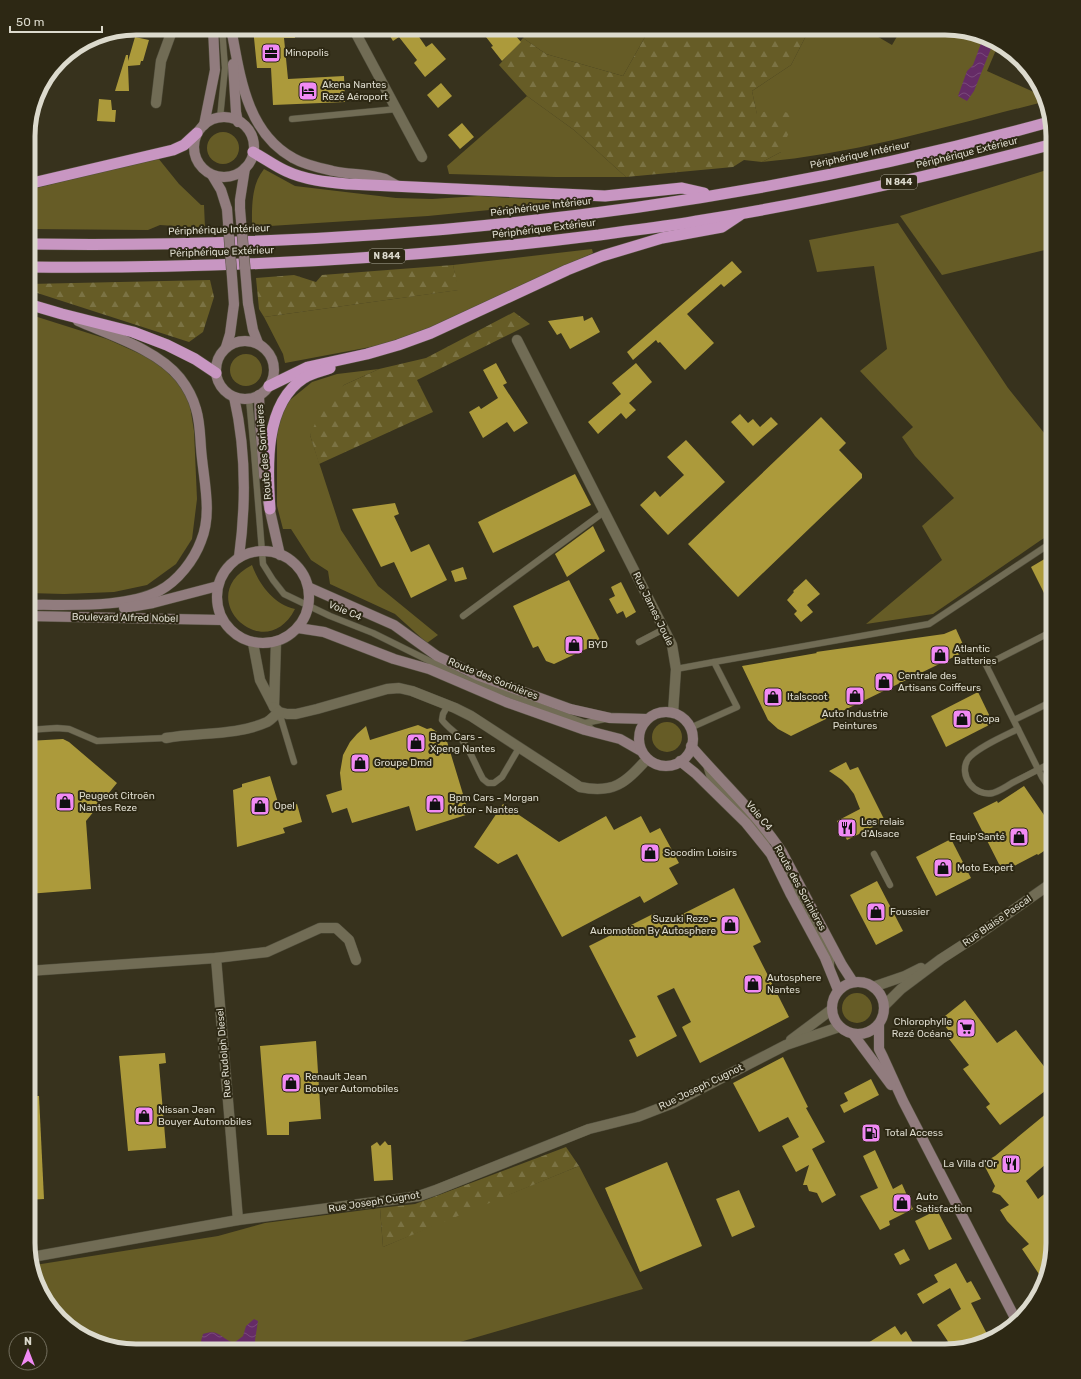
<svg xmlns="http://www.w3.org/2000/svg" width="1081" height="1379" font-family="Rubik,sans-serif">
<defs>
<pattern id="forest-firs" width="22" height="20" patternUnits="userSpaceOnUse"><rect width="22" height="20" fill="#665c26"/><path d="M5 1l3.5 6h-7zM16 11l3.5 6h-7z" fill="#7b7344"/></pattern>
<pattern id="water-waves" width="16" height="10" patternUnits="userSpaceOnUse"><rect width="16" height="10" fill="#652b66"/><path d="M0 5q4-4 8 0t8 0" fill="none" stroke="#7a497b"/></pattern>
</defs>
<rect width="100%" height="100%" fill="#37321d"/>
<!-- grass -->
<g fill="#665c26">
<path d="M531 28H650L623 76 546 54 523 38Z"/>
<path d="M810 28H863L892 45 902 28H952L999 43 987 71 1036 93 1038 88 1043 102C951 125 857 154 762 162L781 152 757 115 752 91 791 65Z"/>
<path d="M527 96 574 130 626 177H555L449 174 447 166Z"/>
<circle cx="223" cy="148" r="16"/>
<path d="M158 158 179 184 201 205H204L205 228 160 225 148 230 28 229V190Z"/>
<path d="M1053 168V248L942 275 900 216Z"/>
<path d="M264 169 295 186 396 198 432 199 479 196 560 201V203L428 216 252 227C252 207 251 185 264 169Z"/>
<path d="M898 223 1008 388 1053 444V533L1041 540 933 614 866 624 942 560 922 526 954 498 915 456 902 437 913 427 860 371 887 349 874 266 817 272 809 240Z"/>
<path d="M592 249 593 253 432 327 381 345 285 363 283 354 264 317 458 290 453 265Z"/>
<path d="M28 314 107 339 156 361 178 383 189 400 194 431 197 499 192 539 176 564 147 585 114 592 64 594 28 593Z"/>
<circle cx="246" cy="370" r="16"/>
<path d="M379 369 344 385 310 435 341 530 378 586 438 635 427 643 395 614 330 584 328 571 311 560 291 529H283L277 506V437L279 415 290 400 312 382 337 374Z"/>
<path d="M252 565C259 584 273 604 295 609 265 668 190 597 252 565Z"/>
<circle cx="667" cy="737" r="15"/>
<circle cx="857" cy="1008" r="15"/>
<path d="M579 1166 643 1289 429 1351H136L82 1337 46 1303 35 1265 218 1236 265 1223 380 1208 383 1247 455 1216Z"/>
</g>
<!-- forest -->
<g fill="url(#forest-firs)">
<path d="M650 28H810L791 65 752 91 757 114 773 109 796 115 781 152 762 162 744 160 733 167 626 177 574 130 527 96 499 65 523 38 546 54 623 76Z"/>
<path d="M453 265 459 290 264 317 259 309 256 278 294 275 316 282 322 275Z"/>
<path d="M210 280 214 297 203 332 189 342 28 290 29 284Z"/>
<path d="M514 312 530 324 417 380 433 412 319 464 310 435 322 408 344 385 379 369 426 358Z"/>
<path d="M566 1147 579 1166 383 1247 380 1208 415 1204Z"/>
</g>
<!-- water -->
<g fill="url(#water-waves)">
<path d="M983 38 994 41 974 91 967 101 958 96 967 71 973 65Z"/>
<path d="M254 1319 258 1321 255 1340 256 1348 259 1351H215L205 1347 201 1341 203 1334C219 1328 220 1338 234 1343L243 1336 246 1326Z"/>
</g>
<!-- building -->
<g fill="#ac9a3b">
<path d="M253 28H294L295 38H284L288 79 344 76 345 102 273 105 271 68H257Z"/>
<path d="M385 28H413L426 47 432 43 446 59 425 77 414 63 417 60 399 37 393 41Z"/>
<path d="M479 28H509L521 42 502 61 491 47 493 46Z"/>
<path d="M135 37 149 40 143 61H141L140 65 128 66 129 91H115L126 55H128V61Z"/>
<path d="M441 83 452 96 438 108 427 95Z"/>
<path d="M99 99 111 100 112 110H116L115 122 97 121Z"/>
<path d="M462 123 474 137 460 149 448 135Z"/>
<path d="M732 261 742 272 724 287 721 284 687 314 714 343 685 370 660 342 658 343 656 340 633 360 627 352Z"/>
<path d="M583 316 584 321 592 317 600 332 570 349 561 333 557 335 548 321Z"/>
<path d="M496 363 507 383 503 385 528 423 514 432 507 422 483 438 469 412 479 406 481 409 498 398 483 370Z"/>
<path d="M636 363 652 382 629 403 636 410 626 419 621 413 598 434 588 422 621 394 612 383Z"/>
<path d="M740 414 748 423 753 419 760 427 771 417 778 424 753 446 731 422Z"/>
<path d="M821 417 846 443 839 450 862 474V478L738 597 688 544Z"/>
<path d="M686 440 725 482 668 535 640 505 655 491 660 497 684 475 667 457Z"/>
<path d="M575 474 591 505 493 553 478 522Z"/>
<path d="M395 503 399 514 394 516 411 552 429 544 447 580 411 598 394 562 381 567 352 509Z"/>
<path d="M593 526 605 551 567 577 555 554Z"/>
<path d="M1053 554V611L1031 567Z"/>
<path d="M463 567 467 579 455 582 451 571Z"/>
<path d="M806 579 820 594 807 605 813 612 801 622 794 614 797 611 787 600 794 592 793 591Z"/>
<path d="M569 580 601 642 554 664 546 661 538 646 533 648 513 606Z"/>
<path d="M621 582 636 612 626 618 623 611 617 614 609 599 615 596 611 587Z"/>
<path d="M956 629 966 651 791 736 778 729 768 720 742 666 817 653 816 652 944 634Z"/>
<path d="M978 692 993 723 946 747 931 716Z"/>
<path d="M418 725 427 729 431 728 437 732V734L446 738 469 814 416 831 409 806 352 823 347 808 332 813 326 795 342 790 340 773 343 755 350 742 357 734 366 726 370 740Z"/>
<path d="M63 739 69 742 117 783 86 821 91 889 28 894V741Z"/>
<path d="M846 762 850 770 858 767 885 821 847 840 837 821 860 809 854 794 848 786 842 780 829 771Z"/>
<path d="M270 776 280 809 297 804 302 822 283 828 285 833 237 847 233 790 242 787V784Z"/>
<path d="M1024 786 1053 828V845L1038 855 1037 854 1003 872 973 813 997 801 998 803Z"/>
<path d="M503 804 559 842 606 816 614 830 641 816 650 833 660 828 679 863 669 868 678 884 644 903 640 896 562 937 517 854 498 864 474 847Z"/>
<path d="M951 839 971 878 936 896 916 857Z"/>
<path d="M877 881 903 931 876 945 850 895Z"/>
<path d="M734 888 761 942 753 946 789 1017 700 1063 682 1027 691 1022 674 988 657 996 677 1036 637 1057 629 1040 636 1037 589 946 655 913 661 925Z"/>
<path d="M965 1000 997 1043 1016 1030 1053 1078V1085L1000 1125 986 1107 990 1104 963 1069 969 1065 949 1039 953 1036 940 1020Z"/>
<path d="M316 1041 321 1119 289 1122V1135H267L260 1046Z"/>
<path d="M165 1053 166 1063 159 1064 166 1148 128 1151 119 1056Z"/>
<path d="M783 1057 808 1107 806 1108 825 1142 812 1149 836 1195 822 1203 817 1193 809 1191 807 1185H803L809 1165 796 1172 782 1146 799 1137 788 1117 759 1132 733 1083Z"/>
<path d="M871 1079 879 1095 844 1113 840 1105 848 1101 844 1093Z"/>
<path d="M28 1096H39L44 1199 28 1200Z"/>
<path d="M1053 1108V1158L1026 1181 1038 1199 1053 1187V1243L1043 1280 1022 1249 1029 1244 1007 1221 1000 1210 1009 1205 1000 1195 992 1192 995 1186 983 1163 995 1156Z"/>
<path d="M385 1141 388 1145H391L393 1180 374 1181 371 1146 377 1142 380 1146Z"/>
<path d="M875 1150 893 1189 902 1184 913 1209 889 1221 890 1225 880 1230 860 1196 878 1188 863 1156Z"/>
<path d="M667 1162 702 1246 640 1272 605 1188Z"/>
<path d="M739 1190 755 1227 732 1237 716 1199Z"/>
<path d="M937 1210 952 1239 929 1250 915 1221Z"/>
<path d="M904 1249 910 1260 900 1265 894 1254Z"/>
<path d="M956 1263 967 1283 971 1281 981 1299 971 1303 987 1334 967 1344 953 1349 937 1325 961 1309 950 1288 923 1304 917 1294 938 1282 934 1275Z"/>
<path d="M895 1326 901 1335 906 1331 918 1351H855Z"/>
</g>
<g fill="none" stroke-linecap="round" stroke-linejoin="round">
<defs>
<g id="service">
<path d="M220 118 225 68 222 28"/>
<path d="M292 119 397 109"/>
<path d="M249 399 254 452 263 564 273 580 284 594 330 616 373 633 464 678 585 723 594 731"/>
<path d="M463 616 604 512"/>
<path d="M1045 635 986 665 1042 777 1053 793"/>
<path d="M639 642 664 629"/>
<path d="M714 662 929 624 1045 547"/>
<path d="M676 669 714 662 737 707 690 728"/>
<path d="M448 705 443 714 442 720C448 728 456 732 462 740 471 751 476 767 483 779L488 783H494L502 777 519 748"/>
<path d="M279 712 294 762"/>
<path d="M1014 720 1053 701"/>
<path d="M585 723 605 719"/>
<path d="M1018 729C1006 735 976 748 968 759 958 775 974 797 993 793 999 791 1006 787 1012 783 1026 776 1039 769 1053 762"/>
<path d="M28 730 57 728 69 729 97 741 166 738"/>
<path d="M706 765 710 778 749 817 767 842"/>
<path d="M874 854 890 885"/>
<path d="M783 868 831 957V967"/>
</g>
<g id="minor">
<path d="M353 28 422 157"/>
<path d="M156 103 161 61 173 28"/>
<path d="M517 340 672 645 676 669 673 713"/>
<path d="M253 643 260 680 274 707 276 642"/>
<path d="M274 707 279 712 287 714H296L317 709 387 689 399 688 412 691 455 708 471 716 580 787C614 794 625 783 647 759"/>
<path d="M166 738C199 732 236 736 267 722 271 720 275 715 279 712"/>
<path d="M216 958 238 1220"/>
<path d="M28 971 216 958 267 952 320 928H336L349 940 356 960"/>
<path d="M873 987 905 976 921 968"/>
<path d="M884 1006 901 989 941 959 975 937 1053 882"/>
<path d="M791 1040 831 1010"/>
<path d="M32 1257 238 1220 398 1199 419 1196 436 1190 589 1129 637 1117 673 1103 786 1045 839 1027"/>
</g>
<g id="secondary">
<path d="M231 28C240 75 246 132 293 158 305 165 320 168 333 171 350 175 369 173 385 179 389 181 394 184 398 186"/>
<path d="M233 64 236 112 238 122"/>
<circle cx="224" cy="147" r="30"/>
<path d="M204 125 215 70 213 28"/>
<path d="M212 175 221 190 227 209"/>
<path d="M240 209V200L245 168"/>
<path d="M248 303 253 330 258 343"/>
<circle cx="245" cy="370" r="29"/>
<path d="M226 347 230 334 234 304"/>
<path d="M259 395 260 424 264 476"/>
<path d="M234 397C246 449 246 505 239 557"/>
<path d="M268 502 280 555"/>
<circle cx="263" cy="597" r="46"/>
<path d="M308 587 394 625 437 656 477 675 570 709 610 718 646 719"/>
<path d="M28 605C67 604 124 609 159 591 178 581 194 560 201 541 213 513 203 478 201 448 200 435 200 422 196 409 193 398 187 387 180 378 158 350 110 335 78 321"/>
<path d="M124 608 153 603 218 586"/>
<path d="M28 616 222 620"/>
<path d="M298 628 324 632 394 659 429 669 506 702 585 730 620 739 641 751"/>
<circle cx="666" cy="739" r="27"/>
<path d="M691 746C722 782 756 813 782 852L842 965 853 982"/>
<path d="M680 761 695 773 746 823 771 854 791 895 825 958 838 990"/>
<circle cx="858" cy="1008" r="26"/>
<path d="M879 1024V1049L883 1057 903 1101 1016 1320"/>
<path d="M853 1034 891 1085"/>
</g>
<g id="trunk">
<path d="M253 152C264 158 275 166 286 171 305 180 327 182 348 184L605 196 682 188 704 193"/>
<path d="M28 184 173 150 184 145 197 133"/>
<path d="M28 244C372 249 717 214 1049 122"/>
<path d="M28 267C219 269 410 259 599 235 632 230 665 227 697 221 817 202 936 175 1053 144"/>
<path d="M28 304 62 314 133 332 167 345 195 359 216 373"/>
<path d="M269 386 308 367 367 354 398 345 431 333 567 270 602 256 662 238 722 227 740 215"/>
<path d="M270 509C267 467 264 404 304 378 311 373 322 371 330 368"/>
</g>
</defs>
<!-- service casing -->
<use href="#service" stroke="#53503e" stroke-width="7"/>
<!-- minor casing -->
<use href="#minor" stroke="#53503e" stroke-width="11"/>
<!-- secondary casing -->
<use href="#secondary" stroke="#53503e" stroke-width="11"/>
<!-- trunk casing -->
<use href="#trunk" stroke="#53503e" stroke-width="12"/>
<!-- service -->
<use href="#service" stroke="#716c55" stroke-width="6"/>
<!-- minor -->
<use href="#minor" stroke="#716c55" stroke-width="10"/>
<!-- secondary -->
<use href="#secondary" stroke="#917c7e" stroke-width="10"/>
<!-- trunk -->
<use href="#trunk" stroke="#c896c2" stroke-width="11"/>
<defs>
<g id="secondary-bridge">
<path d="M227 209 234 304"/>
<path d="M240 209 248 303"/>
</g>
</defs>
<!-- secondary-bridge casing -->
<use href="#secondary-bridge" stroke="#53503e" stroke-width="11" stroke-linecap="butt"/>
<!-- secondary-bridge -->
<use href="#secondary-bridge" stroke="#917c7e" stroke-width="10"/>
</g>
<!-- icons -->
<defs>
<symbol id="office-square" viewBox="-11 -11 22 22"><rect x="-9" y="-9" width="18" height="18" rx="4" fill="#f18af4" stroke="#2d2814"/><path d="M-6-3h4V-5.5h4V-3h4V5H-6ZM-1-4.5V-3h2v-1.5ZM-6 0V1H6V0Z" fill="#111"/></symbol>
<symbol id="hotel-square" viewBox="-11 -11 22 22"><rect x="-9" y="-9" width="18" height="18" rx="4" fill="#f18af4" stroke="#2d2814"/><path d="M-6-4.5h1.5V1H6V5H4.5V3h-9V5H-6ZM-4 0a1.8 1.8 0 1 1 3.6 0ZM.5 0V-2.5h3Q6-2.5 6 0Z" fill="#111"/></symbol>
<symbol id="shop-square" viewBox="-11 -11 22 22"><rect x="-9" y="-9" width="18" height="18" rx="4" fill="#f18af4" stroke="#2d2814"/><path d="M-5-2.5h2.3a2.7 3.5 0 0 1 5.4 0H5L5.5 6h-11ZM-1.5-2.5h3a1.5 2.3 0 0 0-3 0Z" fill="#111"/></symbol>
<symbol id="restaurant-square" viewBox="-11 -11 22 22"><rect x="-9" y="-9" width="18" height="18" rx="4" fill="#f18af4" stroke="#2d2814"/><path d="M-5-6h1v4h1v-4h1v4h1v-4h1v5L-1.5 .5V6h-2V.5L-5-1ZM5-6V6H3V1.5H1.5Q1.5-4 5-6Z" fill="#111"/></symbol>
<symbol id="supermarket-square" viewBox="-11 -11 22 22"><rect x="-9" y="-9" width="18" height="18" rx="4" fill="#f18af4" stroke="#2d2814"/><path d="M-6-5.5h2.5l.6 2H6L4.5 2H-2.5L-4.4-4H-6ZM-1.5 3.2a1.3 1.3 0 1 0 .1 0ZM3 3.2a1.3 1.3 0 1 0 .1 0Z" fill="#111"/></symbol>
<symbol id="fuel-square" viewBox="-11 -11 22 22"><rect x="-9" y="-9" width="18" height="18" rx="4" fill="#f18af4" stroke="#2d2814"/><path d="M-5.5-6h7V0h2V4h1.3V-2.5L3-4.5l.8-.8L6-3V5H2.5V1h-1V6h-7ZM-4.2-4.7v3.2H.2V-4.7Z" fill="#111"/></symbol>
</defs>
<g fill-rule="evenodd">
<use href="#office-square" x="260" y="42" width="22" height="22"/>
<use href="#hotel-square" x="297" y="80" width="22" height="22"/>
<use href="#shop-square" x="563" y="634" width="22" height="22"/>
<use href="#shop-square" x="929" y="644" width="22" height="22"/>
<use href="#shop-square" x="873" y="671" width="22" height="22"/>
<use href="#shop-square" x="844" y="685" width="22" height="22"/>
<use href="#shop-square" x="762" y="686" width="22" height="22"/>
<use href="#shop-square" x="951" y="708" width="22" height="22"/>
<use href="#shop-square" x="405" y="732" width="22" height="22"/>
<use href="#shop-square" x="349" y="752" width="22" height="22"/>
<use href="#shop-square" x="54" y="791" width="22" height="22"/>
<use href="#shop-square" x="424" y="793" width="22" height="22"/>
<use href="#shop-square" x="249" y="795" width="22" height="22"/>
<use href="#restaurant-square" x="836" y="817" width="22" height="22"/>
<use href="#shop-square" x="1008" y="826" width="22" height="22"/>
<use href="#shop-square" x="639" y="842" width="22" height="22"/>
<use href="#shop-square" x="932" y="857" width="22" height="22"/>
<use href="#shop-square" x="865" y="901" width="22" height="22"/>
<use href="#shop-square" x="719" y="914" width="22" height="22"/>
<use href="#shop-square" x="742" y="973" width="22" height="22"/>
<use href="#supermarket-square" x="955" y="1017" width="22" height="22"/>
<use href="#shop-square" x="280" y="1072" width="22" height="22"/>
<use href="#shop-square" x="133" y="1105" width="22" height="22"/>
<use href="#fuel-square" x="860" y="1122" width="22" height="22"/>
<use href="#restaurant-square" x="1000" y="1153" width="22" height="22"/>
<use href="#shop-square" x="891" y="1192" width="22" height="22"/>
</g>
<g text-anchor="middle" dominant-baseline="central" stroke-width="4" stroke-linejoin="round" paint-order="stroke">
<!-- shield labels -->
<g fill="#2d2814" stroke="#a8a596" stroke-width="1">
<rect x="881" y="175" width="36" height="14" rx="3"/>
<rect x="369" y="249" width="36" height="14" rx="3"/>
</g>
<g font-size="9" font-weight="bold" fill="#dcdacd">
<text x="899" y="182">N 844</text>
<text x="387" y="256">N 844</text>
</g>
<!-- poi labels -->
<g font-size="10" fill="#dcdacd" stroke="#2d2814" text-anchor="start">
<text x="285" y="53">Minopolis</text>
<text x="322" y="85">Akena Nantes<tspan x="322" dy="12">Rezé Aéroport</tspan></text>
<text x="588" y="645">BYD</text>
<text x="954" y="649">Atlantic<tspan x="954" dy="12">Batteries</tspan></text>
<text x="898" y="676">Centrale des<tspan x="898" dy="12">Artisans Coiffeurs</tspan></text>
<text x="787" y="697">Italscoot</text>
<text x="855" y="714" text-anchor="middle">Auto Industrie<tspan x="855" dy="12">Peintures</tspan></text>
<text x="976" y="719">Copa</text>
<text x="430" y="737">Bpm Cars -<tspan x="430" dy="12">Xpeng Nantes</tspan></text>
<text x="374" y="763">Groupe Dmd</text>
<text x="79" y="796">Peugeot Citroën<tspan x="79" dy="12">Nantes Reze</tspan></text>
<text x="449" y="798">Bpm Cars - Morgan<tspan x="449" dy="12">Motor - Nantes</tspan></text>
<text x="274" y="806">Opel</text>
<text x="861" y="822">Les relais<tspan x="861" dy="12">d'Alsace</tspan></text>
<text x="1005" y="837" text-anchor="end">Equip'Santé</text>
<text x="664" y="853">Socodim Loisirs</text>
<text x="957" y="868">Moto Expert</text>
<text x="890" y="912">Foussier</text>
<text x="716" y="919" text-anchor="end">Suzuki Reze -<tspan x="716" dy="12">Automotion By Autosphere</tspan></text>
<text x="767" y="978">Autosphere<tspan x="767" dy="12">Nantes</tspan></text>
<text x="952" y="1022" text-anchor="end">Chlorophylle<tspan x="952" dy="12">Rezé Océane</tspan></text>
<text x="305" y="1077">Renault Jean<tspan x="305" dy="12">Bouyer Automobiles</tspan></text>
<text x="158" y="1110">Nissan Jean<tspan x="158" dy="12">Bouyer Automobiles</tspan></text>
<text x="885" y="1133">Total Access</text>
<text x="997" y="1164" text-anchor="end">La Villa d'Or</text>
<text x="916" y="1197">Auto<tspan x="916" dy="12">Satisfaction</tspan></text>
</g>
<!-- street labels -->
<g font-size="10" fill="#dcdacd" stroke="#2d2814">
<text transform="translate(967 153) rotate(-14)">Périphérique Extérieur</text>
<text transform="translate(860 155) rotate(-12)">Périphérique Intérieur</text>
<text transform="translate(541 207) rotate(-7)">Périphérique Intérieur</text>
<text transform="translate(544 229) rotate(-7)">Périphérique Extérieur</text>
<text transform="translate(219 230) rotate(-2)">Périphérique Intérieur</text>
<text transform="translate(222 252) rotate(-2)">Périphérique Extérieur</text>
<text transform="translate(264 452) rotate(-95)">Route des Sorinières</text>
<text transform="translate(653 609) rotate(64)">Rue James Joule</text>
<text transform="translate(345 611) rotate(23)">Voie C4</text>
<text transform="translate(125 618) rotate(1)">Boulevard Alfred Nobel</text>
<text transform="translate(493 679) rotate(22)">Route des Sorinières</text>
<text transform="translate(759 816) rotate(50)">Voie C4</text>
<text transform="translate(800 888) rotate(61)">Route des Sorinières</text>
<text transform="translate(997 921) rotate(-35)">Rue Blaise Pascal</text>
<text transform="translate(224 1053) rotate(-95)">Rue Rudolph Diesel</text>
<text transform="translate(701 1087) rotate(-26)">Rue Joseph Cugnot</text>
<text transform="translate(374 1202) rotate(-9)">Rue Joseph Cugnot</text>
</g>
</g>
<!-- crop -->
<path d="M0 0H1081V1379H0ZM136 35H945A101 101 0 0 1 1046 136V1243A101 101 0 0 1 945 1344H136A101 101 0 0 1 35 1243V136A101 101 0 0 1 136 35Z" fill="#2d2814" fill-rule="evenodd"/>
<path fill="none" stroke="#dcdacd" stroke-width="5" d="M136 35H945A101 101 0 0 1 1046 136V1243A101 101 0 0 1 945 1344H136A101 101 0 0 1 35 1243V136A101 101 0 0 1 136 35Z"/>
<!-- north arrow -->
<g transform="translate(28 1351)"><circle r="19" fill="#2d2814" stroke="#736f5e"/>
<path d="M0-3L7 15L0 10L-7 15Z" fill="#f18af4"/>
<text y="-6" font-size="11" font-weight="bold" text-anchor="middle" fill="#dcdacd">N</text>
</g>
<!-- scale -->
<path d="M10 26v6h92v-6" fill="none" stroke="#dcdacd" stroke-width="2"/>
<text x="16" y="26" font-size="12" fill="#dcdacd" stroke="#2d2814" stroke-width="3" paint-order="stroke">50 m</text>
</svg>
